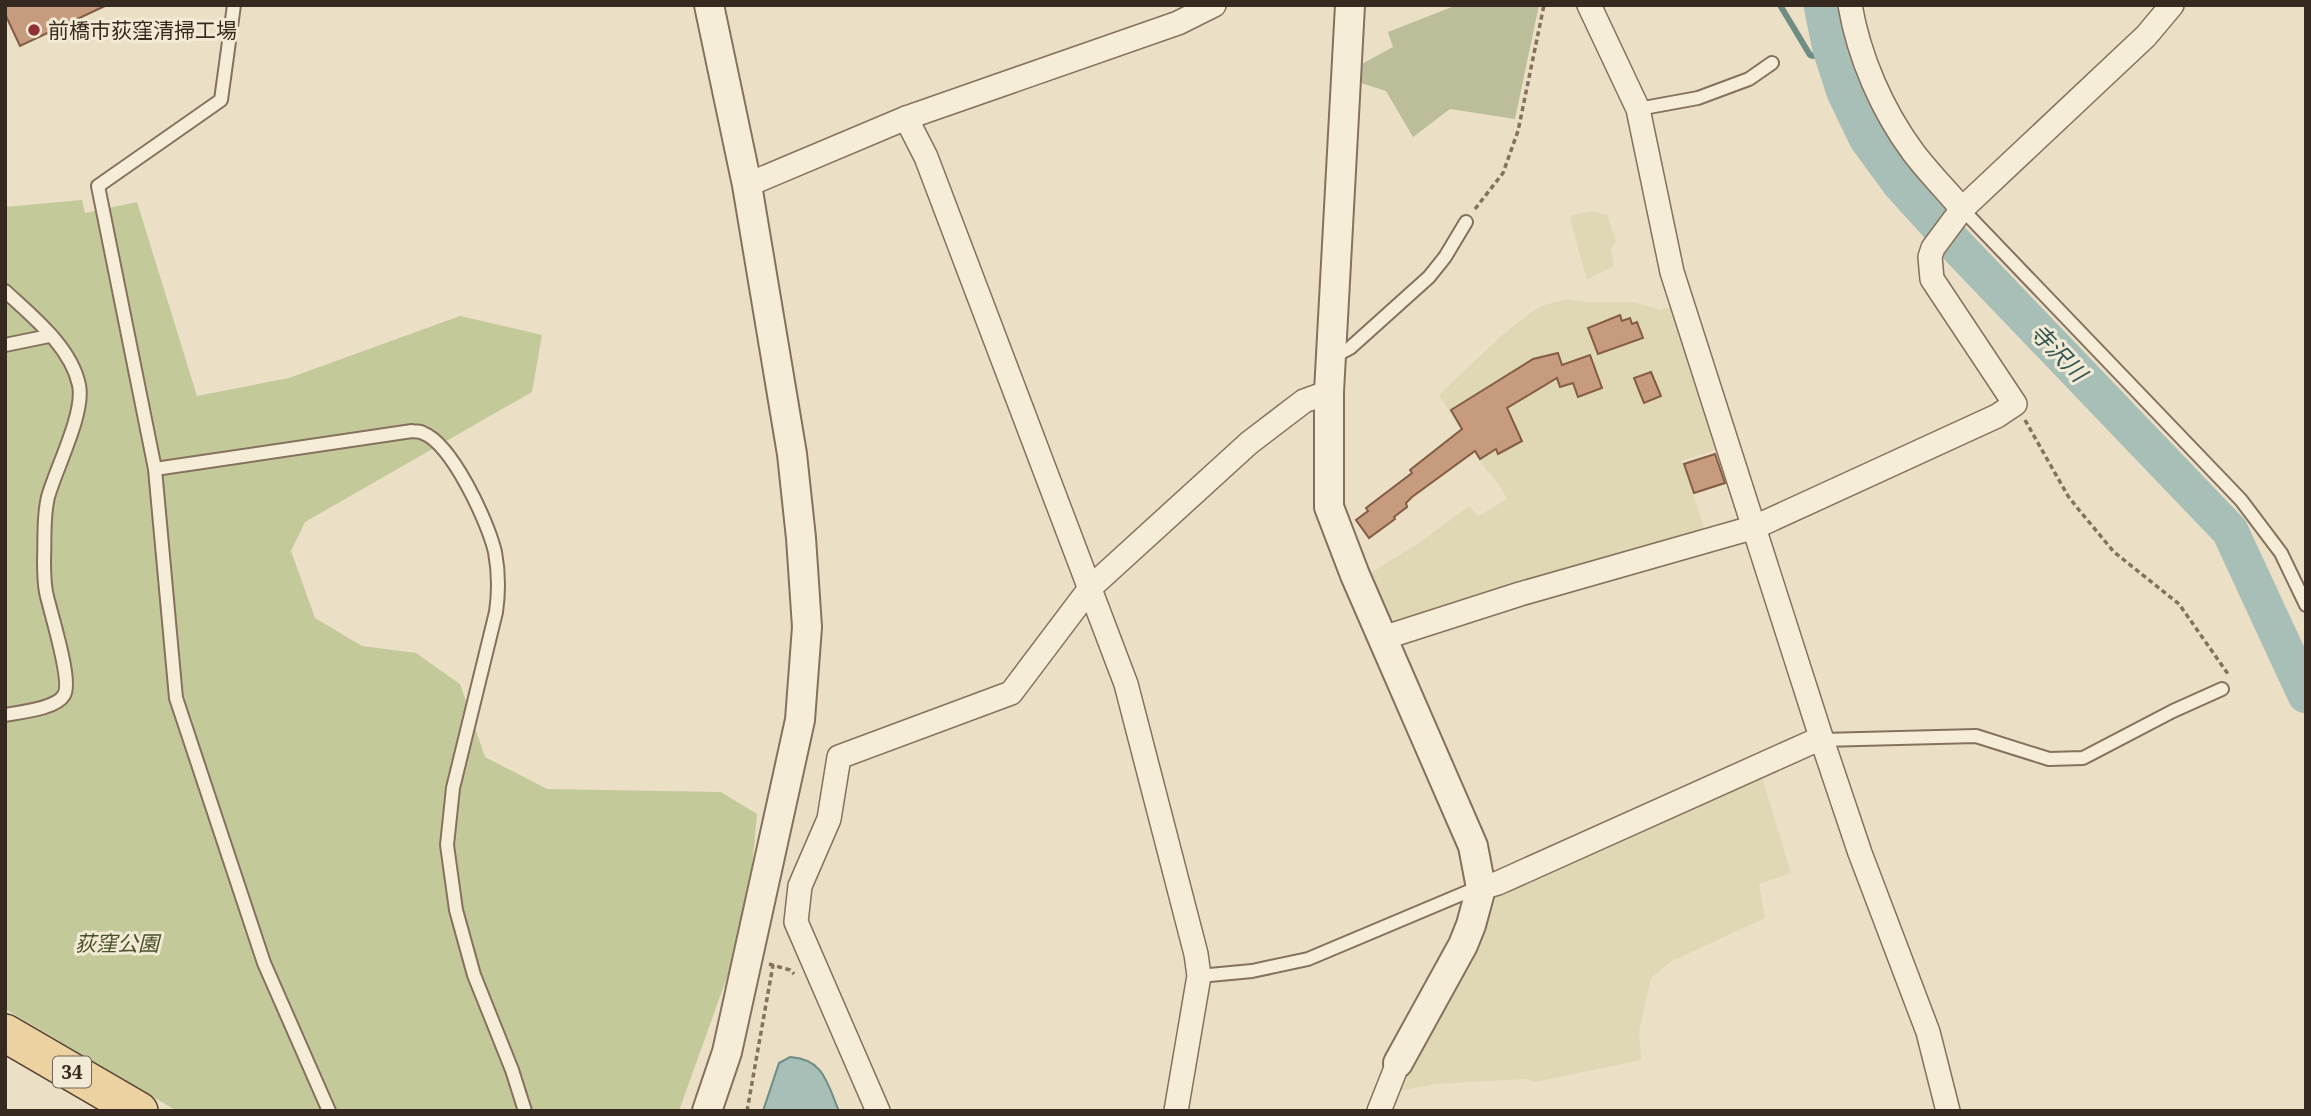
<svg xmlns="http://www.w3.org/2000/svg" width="2311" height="1116" font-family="'Noto Serif','Noto Sans JP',serif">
<rect width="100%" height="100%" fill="#ebdfc6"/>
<!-- farmland -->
<g fill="#e0d8b4">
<path d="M1593 211 1607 215 1616 240 1611 249 1614 266 1587 280 1570 219 1572 215Z"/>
<path d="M1567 299 1586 302H1634L1660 310 1673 306 1718 449 1682 461 1706 533 1398 624 1390 621 1369 574 1419 543 1469 506 1478 516 1507 499 1500 486 1485 468 1439 395 1501 336 1530 313 1541 306Z"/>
<path d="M1761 774 1791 873 1759 884 1765 918 1670 962 1651 978 1639 1032 1641 1060 1535 1082 1526 1079 1435 1084 1399 1091 1479 941 1489 915 1492 899 1500 892Z"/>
</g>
<!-- green -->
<path fill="#c4c99a" d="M82 200 85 213 137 202 197 396 289 378 460 316 542 335 532 392 305 522 291 551 315 618 362 646 416 653 460 684 485 757 547 789 721 792 757 814 747 921 679 1111H177L5 1009V207Z"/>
<!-- cemetery -->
<path fill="#bbbe99" d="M1457 5H1539L1515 119 1450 109 1413 137 1386 91 1358 82V66L1393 47 1388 32Z"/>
<!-- water -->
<path fill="#a7bfb7" stroke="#6e8d84" stroke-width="2" d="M790 1057C824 1059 827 1083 839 1111H763L779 1063Z"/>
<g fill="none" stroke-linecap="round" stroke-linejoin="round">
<!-- stream -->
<path stroke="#6e8d84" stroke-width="6" d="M1780 5 1810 55 1814 56 1832 52"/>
<!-- river -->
<path stroke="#a7bfb7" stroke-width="37" d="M1822 5 1831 49 1845 92 1867 138 1900 183 1956 245 2230 531 2306 695"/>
</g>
<!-- building -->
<g fill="#c79b7e" stroke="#835c44" stroke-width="2">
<path d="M5 5H107L20 46 5 14Z"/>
<path d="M1620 315 1622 321 1630 318 1632 324 1637 322 1643 338 1598 354 1588 328Z"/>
<path d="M1558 353 1562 365 1590 355 1602 388 1578 397 1573 383 1560 387 1557 378 1507 408 1522 441 1498 454 1496 449 1480 459 1475 451 1412 497 1406 503 1407 507 1394 517 1395 519 1369 538 1356 520 1368 511 1366 508 1412 473 1410 470 1462 429 1451 410 1533 359Z"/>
<path d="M1651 372 1661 396 1644 403 1634 378Z"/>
<path d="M1715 454 1725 483 1694 493 1684 464Z"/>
</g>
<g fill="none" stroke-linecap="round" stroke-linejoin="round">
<defs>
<g id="service">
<path d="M234 5 221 100 98 186 155 469 176 698 264 963 329 1111"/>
<path d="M1638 109 1698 98 1749 79 1772 63"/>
<path d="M1962 209 2241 500 2281 553 2306 605"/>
<path d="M5 291C33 317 71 347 79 385 85 413 56 468 48 497 43 517 45 539 44 560 44 571 44 581 46 592 50 612 73 681 64 695 56 709 20 712 5 715"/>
<path d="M5 345 49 336"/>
<path d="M1331 358 1350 348 1429 277 1445 257 1466 222"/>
<path d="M155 469 412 431C416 432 420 431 423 433 452 444 488 522 495 552 499 573 499 591 496 612L453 788 447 845 456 910 474 975 512 1070 525 1111"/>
<path d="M1822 740 1976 736 2049 759 2083 758 2173 711 2222 689"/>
<path d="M1199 976 1252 971 1308 959 1467 892 1481 888"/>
</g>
<g id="minor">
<path d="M1589 5 1638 109 1672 272 1822 740 1860 853 1928 1032 1948 1111"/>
<path d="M1850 5C1859 57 1882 110 1913 152 1928 172 1946 190 1962 209"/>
<path d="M906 118 926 157 1126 684 1196 954 1199 976 1176 1111"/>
<path d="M747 185 906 118 1178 23 1214 5"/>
<path d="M1383 638 1520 594 1755 527 1997 416 2015 404 1932 279 1930 257 1933 248 1962 209 2146 36 2172 5"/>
<path d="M1481 888 1498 883 1810 743 1822 740"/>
<path d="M878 1111 796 922 800 886 829 819 839 757 1011 693 1091 587 1249 443 1304 401 1329 392"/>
<path d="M1379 1111 1398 1063"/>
</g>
<g id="tertiary">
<path d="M1350 5 1329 392V507L1355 575 1473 846 1481 888 1471 925 1463 945 1398 1063"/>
<path d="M707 1111 727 1052 800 720 807 627 801 538 792 454 747 185 709 5"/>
</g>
<path id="primary" d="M5 1033 139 1111"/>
</defs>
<!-- service casing -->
<use href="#service" stroke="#85715d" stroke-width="16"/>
<!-- minor casing -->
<use href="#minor" stroke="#85715d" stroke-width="26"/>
<!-- tertiary casing -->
<use href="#tertiary" stroke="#85715d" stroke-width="32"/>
<!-- primary casing -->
<use href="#primary" stroke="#534031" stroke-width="40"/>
<!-- path -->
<g stroke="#85715d" stroke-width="3.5" stroke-dasharray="5 3.5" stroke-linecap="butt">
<path d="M1475 209 1503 173 1518 131 1544 5"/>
<path d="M2025 420 2068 496 2079 510 2114 552 2179 604 2228 674"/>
<path d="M769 964 790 970 794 974"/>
<path d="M747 1111 773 965"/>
</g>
<!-- service -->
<use href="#service" stroke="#f6edd9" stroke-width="12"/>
<!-- minor -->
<use href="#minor" stroke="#f6edd9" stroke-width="23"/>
<!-- tertiary -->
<use href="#tertiary" stroke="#f6edd9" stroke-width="28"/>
<!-- primary -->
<use href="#primary" stroke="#ecd2a0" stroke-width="37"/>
</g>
<!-- markers -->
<circle fill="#903134" stroke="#f3ead5" stroke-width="2.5" cx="34" cy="30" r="7"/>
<g text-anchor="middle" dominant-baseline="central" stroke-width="6" stroke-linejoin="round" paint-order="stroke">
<!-- shield labels -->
<rect fill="#f3ead5" stroke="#6f6456" stroke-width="2" x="53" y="1056.5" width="38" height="31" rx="5"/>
<g font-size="19" font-weight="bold" fill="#362a20">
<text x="72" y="1072">34</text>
</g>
<!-- poi labels -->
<g font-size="21" fill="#362a20" stroke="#f3ead5" text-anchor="start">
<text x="48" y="30">前橋市荻窪清掃工場</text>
</g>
<!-- park labels -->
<g font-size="21" font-style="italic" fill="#485128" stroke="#f3ead5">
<text x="117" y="943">荻窪公園</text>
</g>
<!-- water labels -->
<g font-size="23" font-style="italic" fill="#305552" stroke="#f3ead5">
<text transform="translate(2059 352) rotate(46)">寺沢川</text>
</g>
</g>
<!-- border -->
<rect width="2311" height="1116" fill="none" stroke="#362a20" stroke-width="14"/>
</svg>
